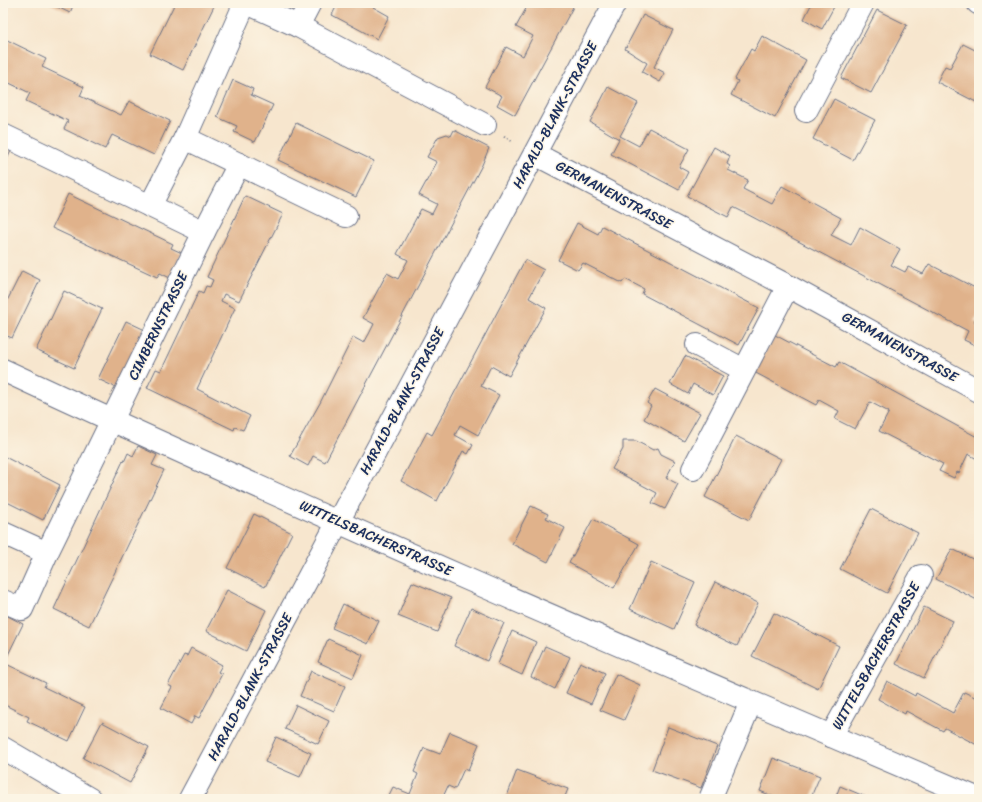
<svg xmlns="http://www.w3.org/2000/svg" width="982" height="802" font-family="Sriracha,sans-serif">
<rect width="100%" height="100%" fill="#fcf5e5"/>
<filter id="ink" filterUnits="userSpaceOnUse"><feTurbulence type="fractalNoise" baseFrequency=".025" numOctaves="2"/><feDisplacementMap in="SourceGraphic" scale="8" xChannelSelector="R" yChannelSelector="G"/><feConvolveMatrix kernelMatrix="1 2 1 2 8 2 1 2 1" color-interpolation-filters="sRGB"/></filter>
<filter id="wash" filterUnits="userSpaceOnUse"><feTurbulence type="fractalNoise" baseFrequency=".012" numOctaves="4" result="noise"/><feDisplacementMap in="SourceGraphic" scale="16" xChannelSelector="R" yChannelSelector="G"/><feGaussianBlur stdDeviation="0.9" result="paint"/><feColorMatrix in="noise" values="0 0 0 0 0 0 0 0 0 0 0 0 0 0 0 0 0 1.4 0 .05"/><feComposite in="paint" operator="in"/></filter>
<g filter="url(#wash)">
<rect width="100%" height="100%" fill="#f7e6ce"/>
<g id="blocks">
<!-- building -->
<g fill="#e0b28b">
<path d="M49 3H74L70 13Z"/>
<path d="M175 3 215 4 183 70 150 54Z"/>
<path d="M338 3H375L373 7 389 16 377 39 332 15Z"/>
<path d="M529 3H574L572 6 573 7 515 115 497 105 502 96 485 87 506 47 523 56 533 36 516 27Z"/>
<path d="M812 3H836L822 29 804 19Z"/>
<path d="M877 10 907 25 871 93 841 78Z"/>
<path d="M643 15 673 30 654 67 665 73 660 82 642 72 647 63 625 49Z"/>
<path d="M762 36 806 60 775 118 731 95 738 81 735 79 751 49 754 51Z"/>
<path d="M5 39 46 59 42 67 84 87 80 96 121 115 129 101 170 121 154 155 112 135 105 149 64 129 68 121 26 101 30 93 3 80V42Z"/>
<path d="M963 44 979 52V96L976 102 937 82 945 66 950 68Z"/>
<path d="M233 80 253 89 251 95 273 105 255 142 234 132 237 126 217 117Z"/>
<path d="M608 87 638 103 620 136 639 146 649 128 689 149 679 167 688 172 679 190 611 154 619 139 590 122Z"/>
<path d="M834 99 875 120 853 160 813 139Z"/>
<path d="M296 123 374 161 356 197 278 160Z"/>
<path d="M454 130 489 148 482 165 325 462 313 456 308 466 290 456 320 403 353 337 364 343 369 334 374 324 363 318 387 273 398 279 408 260 397 254 421 209 432 214 437 204 419 195 437 162 427 157 438 137 447 134 451 136Z"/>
<path d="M3 142 13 147 6 161 4 160 3 162Z"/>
<path d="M714 147 730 156 727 164 730 166 728 170 748 180 743 189 772 204 782 186 841 218 831 235 851 245 860 227 900 249 891 265 905 272 908 267 923 274 929 264 979 290V313L974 321 979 324V347L964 340 968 331 743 212 733 207 728 217 687 196Z"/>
<path d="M68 194 173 244 171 248 182 253 170 278 160 273 157 277 52 228Z"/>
<path d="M245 196 283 214 239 301 224 294 221 301 235 308 197 389 250 416 243 430 235 427 234 430 147 388 156 369 161 371 199 291 203 293 206 286 210 287 213 280 207 277Z"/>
<path d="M577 223 598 234 602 226 759 308 739 345 642 294 644 289 625 279 622 283 583 263 578 270 558 260Z"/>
<path d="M525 260 544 270 529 298 546 308 509 376 491 366 481 386 499 395 478 435 460 425 455 435 473 445 468 454 463 451 437 501 401 481 427 432 432 435Z"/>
<path d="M22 271 40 280 12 338 3 334V309Z"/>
<path d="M64 291 102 309 74 368 36 350Z"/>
<path d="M126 321 145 330 117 388 98 379Z"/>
<path d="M775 335 836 367 839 362 979 438V460L968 454 959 473 957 472 954 478 939 471 943 464 879 431 889 412 870 402 855 429 835 419 839 411 819 400 816 405 754 372Z"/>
<path d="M685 356 723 376 713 395 693 384 688 394 670 384Z"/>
<path d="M655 389 700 413 684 441 644 419 651 406 647 403Z"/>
<path d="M736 436 781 459 749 520 705 497Z"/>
<path d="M623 441H636L653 450 658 448 661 454 675 461 666 478 678 484 665 509 652 503 657 493 612 469 623 449Z"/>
<path d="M138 446 157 455 152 465 164 470 89 626 54 609 123 461 124 462 128 453 133 456Z"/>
<path d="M3 456 60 485 43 520 3 500Z"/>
<path d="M531 506 548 514 546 518 565 528 548 562 512 544Z"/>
<path d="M871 509 918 533 887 593 840 569Z"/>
<path d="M254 514 292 533 265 587 227 568Z"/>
<path d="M593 519 639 544 614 588 569 563Z"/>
<path d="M952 549 979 562V601L936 579Z"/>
<path d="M651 562 695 582 674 629 630 609Z"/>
<path d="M412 582 451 598 437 632 398 616Z"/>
<path d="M715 582 758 603 737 646 694 625Z"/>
<path d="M227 590 266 610 246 651 206 631Z"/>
<path d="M343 604 379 621 368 644 332 628Z"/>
<path d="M924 607 953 621 924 678 896 664Z"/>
<path d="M471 608 504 623 487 661 454 646Z"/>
<path d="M774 613 839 646 818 689 752 656Z"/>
<path d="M4 614 23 624 4 663 46 683 44 687 85 707 69 741 27 721 29 717 3 704V617Z"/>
<path d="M512 631 536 642 522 675 498 664Z"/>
<path d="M328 639 363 655 353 678 318 662Z"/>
<path d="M545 646 570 657 555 689 531 677Z"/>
<path d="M191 648 222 665 218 672 222 674 199 718 195 716 191 724 161 708 172 687 168 685 184 655 187 656Z"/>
<path d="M580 662 605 673 591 704 566 693Z"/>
<path d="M311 671 345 686 334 711 300 696Z"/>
<path d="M616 674 640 685 624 720 600 710Z"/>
<path d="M887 681 915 696 916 693 953 713 964 692 979 699V746L945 728 943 731 906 711 905 714 878 699Z"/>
<path d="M296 705 329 721 318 744 285 729Z"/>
<path d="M102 722 149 747 130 783 83 758Z"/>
<path d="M668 727 717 746 701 788 652 770Z"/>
<path d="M450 732 479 744 468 771 464 769 455 789 448 786 442 799H387L393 787 410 794 418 774 414 772 424 748 440 754Z"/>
<path d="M276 737 311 753 300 777 265 762Z"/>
<path d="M773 758 820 776 810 799H779L760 791Z"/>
<path d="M517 770 568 789 564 799H506Z"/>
<path d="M840 786 871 799H835Z"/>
</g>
</g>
</g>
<g filter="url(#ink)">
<use href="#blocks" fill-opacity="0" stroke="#686f85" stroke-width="1"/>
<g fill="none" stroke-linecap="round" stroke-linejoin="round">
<defs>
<g id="minor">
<path d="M247 3 298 26 485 125"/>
<path d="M978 3H979"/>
<path d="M298 26 310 3"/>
<path d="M806 111 863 3"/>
<path d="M3 135 204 232 47 553 22 609 3 601"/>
<path d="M185 138 346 216"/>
<path d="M535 154 788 286 979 391"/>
<path d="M150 206 185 138 245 3"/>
<path d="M204 232 239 164"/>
<path d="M697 345 744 370"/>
<path d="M3 370C325 520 652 660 979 799"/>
<path d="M693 469 788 286"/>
<path d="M3 533 47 553"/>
<path d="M831 736 921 576"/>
<path d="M3 748 90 799"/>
<path d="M190 799 615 3"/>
<path d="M710 799 751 702"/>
</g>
</defs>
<!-- minor casing -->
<use href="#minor" stroke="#686f85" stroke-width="24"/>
<!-- path -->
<path stroke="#686f85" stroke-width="2.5" stroke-dasharray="1 3" stroke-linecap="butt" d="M504 136 514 142"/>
<!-- minor -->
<use href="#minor" stroke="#fff" stroke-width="22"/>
</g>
</g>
<g text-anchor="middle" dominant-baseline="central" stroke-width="3" stroke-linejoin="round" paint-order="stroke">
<!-- street labels -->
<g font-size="14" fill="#1b2f5e" stroke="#fcf5e5">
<text transform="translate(555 115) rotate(-62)">HARALD-BLANK-STRASSE</text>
<text transform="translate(614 195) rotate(28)">GERMANENSTRASSE</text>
<text transform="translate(158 326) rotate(-64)">CIMBERNSTRASSE</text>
<text transform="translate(900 347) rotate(29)">GERMANENSTRASSE</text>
<text transform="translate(402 401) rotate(-62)">HARALD-BLANK-STRASSE</text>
<text transform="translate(376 538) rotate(24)">WITTELSBACHERSTRASSE</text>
<text transform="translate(876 656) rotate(-61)">WITTELSBACHERSTRASSE</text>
<text transform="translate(250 687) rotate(-62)">HARALD-BLANK-STRASSE</text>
</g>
</g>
<!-- margin -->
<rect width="982" height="802" fill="none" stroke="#fcf5e5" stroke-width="16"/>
</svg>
